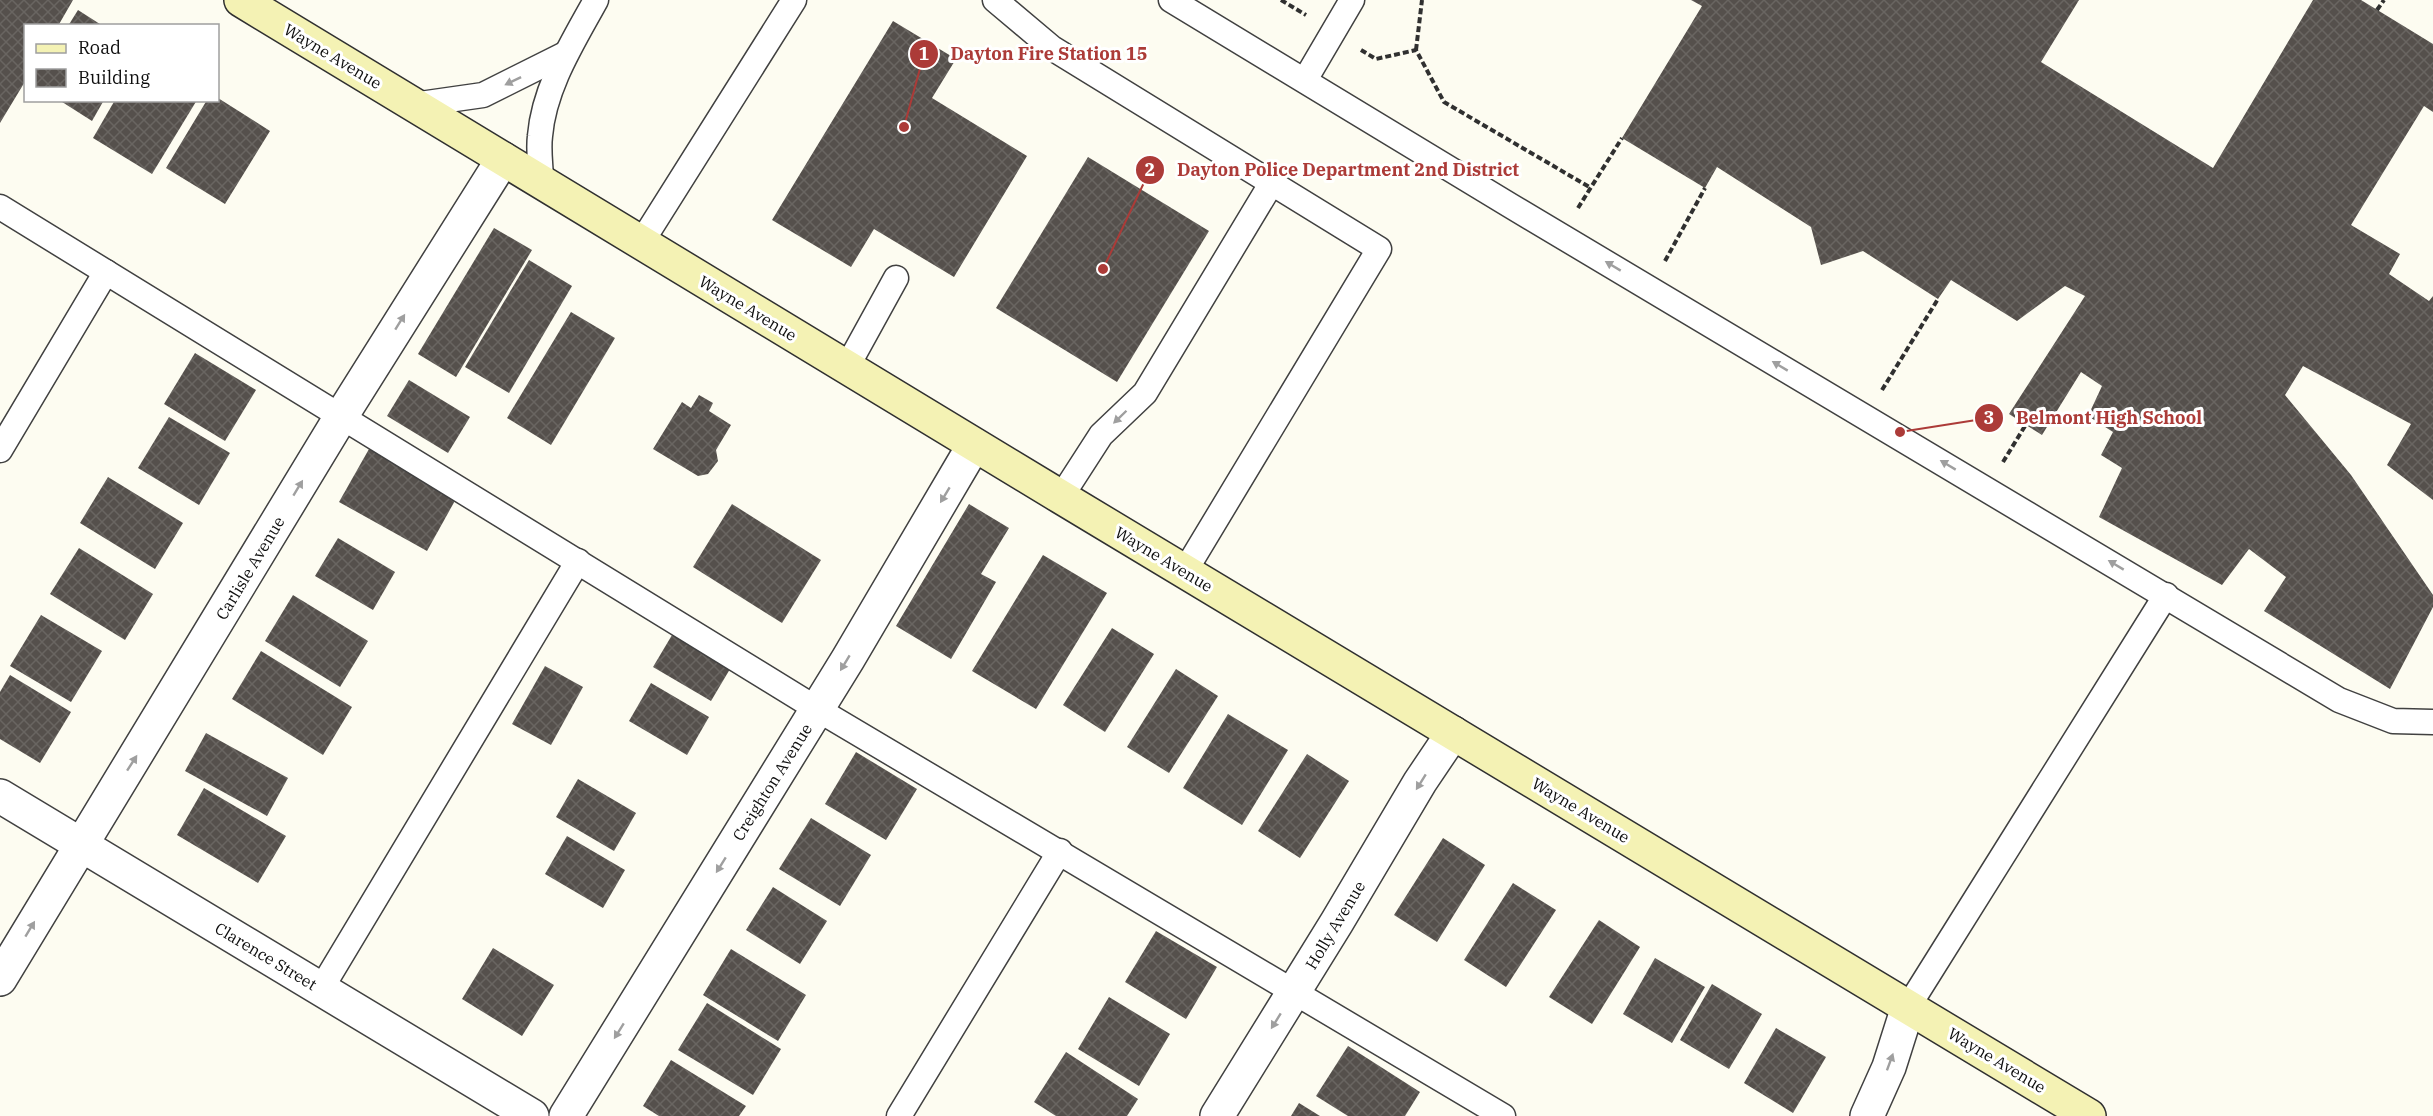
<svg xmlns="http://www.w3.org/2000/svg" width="2433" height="1116" font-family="'IBM Plex Serif',serif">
<defs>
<pattern id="building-cross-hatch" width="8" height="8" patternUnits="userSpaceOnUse" patternTransform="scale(1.5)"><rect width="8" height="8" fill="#55504c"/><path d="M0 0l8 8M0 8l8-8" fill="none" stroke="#696561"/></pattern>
</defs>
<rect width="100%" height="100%" fill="#fdfcf1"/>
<!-- building -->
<g fill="url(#building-cross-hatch)">
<path d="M0 0H73L58 26H26V80L0 123Z"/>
<path d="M1691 0H2079L2041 62 2213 168 2313 0H2361L2433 44V112L2424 106 2351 225 2400 254 2389 274 2429 301 2433 296V500L2387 465 2411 424 2303 366 2285 395 2351 475 2433 595V607L2390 689 2264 611 2286 577 2249 549 2222 585 2099 517 2122 468 2101 455 2113 432 2088 416 2102 386 2081 372 2042 435 2009 414 2085 296 2065 286 2017 321 1951 280 1938 299 1863 251 1821 265 1811 227 1717 167 1705 188 1622 138 1702 6Z"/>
<path d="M78 10 103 26H68Z"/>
<path d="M893 21 956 59 932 98 1027 156 954 277 874 229 851 267 772 220Z"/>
<path d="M218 98 270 131 225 204 166 168 207 100H218Z"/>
<path d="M59 100H104L92 121Z"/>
<path d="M115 100H197L152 174 93 138Z"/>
<path d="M1088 157 1209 231 1117 382 996 308Z"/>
<path d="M494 228 532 250 456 377 418 354Z"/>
<path d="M529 260 572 286 509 393 465 367Z"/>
<path d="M571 312 615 338 551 445 507 418Z"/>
<path d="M195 353 256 390 225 441 164 404Z"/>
<path d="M409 380 470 417 448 453 387 416Z"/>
<path d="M699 395 713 403 709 411 731 425 716 450 718 461 708 474 698 476 653 449 682 402 691 408Z"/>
<path d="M169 417 230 453 199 505 138 468Z"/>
<path d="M369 449 457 497 427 551 339 502Z"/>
<path d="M108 477 183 523 155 569 80 523Z"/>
<path d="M732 504 821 560 782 623 693 567Z"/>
<path d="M969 504 1009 528 981 574 996 582 951 659 896 626Z"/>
<path d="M338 538 395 572 373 610 315 576Z"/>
<path d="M79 548 153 594 125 640 50 594Z"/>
<path d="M1043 555 1107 593 1036 709 972 671Z"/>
<path d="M293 595 368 641 340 687 265 641Z"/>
<path d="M41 615 102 651 71 702 10 666Z"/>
<path d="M1112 628 1154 654 1105 732 1063 705Z"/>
<path d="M675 630 733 664 711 701 653 667Z"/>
<path d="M261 651 352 707 323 755 232 699Z"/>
<path d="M545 666 583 687 551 745 512 724Z"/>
<path d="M1176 669 1218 696 1169 773 1127 747Z"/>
<path d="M10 675 71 712 40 763 0 739V692Z"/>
<path d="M651 683 709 717 687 755 629 721Z"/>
<path d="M1228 714 1288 750 1242 825 1183 788Z"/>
<path d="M206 733 288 778 267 816 185 771Z"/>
<path d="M856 752 917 789 886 840 825 804Z"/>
<path d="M1307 754 1349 781 1300 858 1258 831Z"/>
<path d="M578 779 636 813 614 851 556 817Z"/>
<path d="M204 788 286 836 258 883 177 835Z"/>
<path d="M811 818 871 855 840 906 779 869Z"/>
<path d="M567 836 625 870 603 908 545 874Z"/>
<path d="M1443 838 1485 865 1437 942 1394 915Z"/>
<path d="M1513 883 1556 910 1506 987 1464 960Z"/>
<path d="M773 887 827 921 800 964 746 930Z"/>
<path d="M1599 920 1640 947 1592 1024 1549 997Z"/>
<path d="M1156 931 1217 967 1186 1019 1125 982Z"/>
<path d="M493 948 554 985 522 1036 462 999Z"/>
<path d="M731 949 806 995 778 1041 703 995Z"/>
<path d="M1655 958 1705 987 1672 1043 1623 1014Z"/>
<path d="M1712 984 1762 1014 1729 1069 1680 1040Z"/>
<path d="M1109 997 1170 1034 1139 1086 1078 1049Z"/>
<path d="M707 1003 781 1049 753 1095 678 1050Z"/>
<path d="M1776 1028 1826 1057 1793 1113 1744 1083Z"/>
<path d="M1348 1046 1420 1092 1405 1116H1348L1316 1096Z"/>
<path d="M1066 1052 1138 1099 1127 1116H1056L1034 1102Z"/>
<path d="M671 1060 746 1106 739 1116H659L643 1106Z"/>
<path d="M1299 1103 1320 1116H1291Z"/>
</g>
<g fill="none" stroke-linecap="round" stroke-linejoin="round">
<defs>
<g id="service">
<path d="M995 0 1052 48 1379 249 1185 571"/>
<path d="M1171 0 1511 206 2339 700 2393 721 2433 722"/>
<path d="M1305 80 1352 0"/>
<path d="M413 105 483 95 565 54"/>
<path d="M541 182C541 167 538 151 540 136 544 87 573 42 596 0"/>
<path d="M0 207 817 709 1503 1116"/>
<path d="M641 243 794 0"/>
<path d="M847 367 896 278"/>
<path d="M0 450 106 272"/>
<path d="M1061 497 1101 435 1145 393 1271 184"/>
<path d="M321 989 578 561"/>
<path d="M1908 1007 2166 595"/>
<path d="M899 1116 1060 851"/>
</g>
<g id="minor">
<path d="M0 796 532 1116"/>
<path d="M0 979 342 415 503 159"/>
<path d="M566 1116 848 659 974 445"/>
<path d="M1217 1116 1337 922 1420 782 1453 733"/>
</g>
<path id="tertiary" d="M1867 1116 1889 1067 1908 1007"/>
<path id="secondary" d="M241 0 1061 497 2089 1116"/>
</defs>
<!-- service casing -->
<use href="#service" stroke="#414141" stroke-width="27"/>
<!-- minor casing -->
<use href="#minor" stroke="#414141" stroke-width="36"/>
<!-- tertiary casing -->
<use href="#tertiary" stroke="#414141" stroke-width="36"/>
<!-- secondary casing -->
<use href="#secondary" stroke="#303030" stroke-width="36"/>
<!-- path -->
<g stroke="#303030" stroke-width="4" stroke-dasharray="6 3" stroke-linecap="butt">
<path d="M1281 0 1306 15"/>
<path d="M2377 10 2384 0"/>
<path d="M1361 50 1376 59 1416 50 1444 102 1591 188"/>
<path d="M1416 50 1422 0"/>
<path d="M1578 208 1622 138"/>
<path d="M1665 261 1705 188"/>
<path d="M1882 390 1938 299"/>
<path d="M2003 462 2025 426"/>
</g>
<!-- service -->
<use href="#service" stroke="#fff" stroke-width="24"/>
<!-- minor -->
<use href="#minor" stroke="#fff" stroke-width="33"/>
<!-- tertiary -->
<use href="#tertiary" stroke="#fff" stroke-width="33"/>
<!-- secondary -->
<use href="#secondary" stroke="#f4f2b4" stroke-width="33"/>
</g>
<!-- one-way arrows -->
<defs><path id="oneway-solid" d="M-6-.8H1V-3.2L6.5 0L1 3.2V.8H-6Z" transform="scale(1.5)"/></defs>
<g fill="#9f9f9f">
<use href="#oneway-solid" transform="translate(513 81) rotate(154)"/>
<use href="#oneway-solid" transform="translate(1613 266) rotate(-149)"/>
<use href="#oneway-solid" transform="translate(400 322) rotate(-58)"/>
<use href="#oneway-solid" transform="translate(1780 366) rotate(-149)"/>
<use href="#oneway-solid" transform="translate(1120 417) rotate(136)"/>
<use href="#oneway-solid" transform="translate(1948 465) rotate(-149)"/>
<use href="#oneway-solid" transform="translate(298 488) rotate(-59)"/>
<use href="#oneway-solid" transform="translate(945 495) rotate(121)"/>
<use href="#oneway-solid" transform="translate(2116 565) rotate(-149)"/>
<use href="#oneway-solid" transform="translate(845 663) rotate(121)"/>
<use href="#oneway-solid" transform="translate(132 763) rotate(-57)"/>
<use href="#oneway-solid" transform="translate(1421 782) rotate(122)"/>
<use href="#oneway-solid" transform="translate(721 865) rotate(122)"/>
<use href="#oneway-solid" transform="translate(30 929) rotate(-59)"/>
<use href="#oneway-solid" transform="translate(1276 1021) rotate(122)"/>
<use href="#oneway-solid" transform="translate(619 1031) rotate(122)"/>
<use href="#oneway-solid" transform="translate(1890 1062) rotate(-70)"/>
</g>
<g text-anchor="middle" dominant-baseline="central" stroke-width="6" stroke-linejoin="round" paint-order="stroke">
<!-- street labels -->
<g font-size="16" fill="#0e0e0e" stroke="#fff">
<text transform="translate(333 56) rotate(31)">Wayne Avenue</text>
<text transform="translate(748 308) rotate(31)">Wayne Avenue</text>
<text transform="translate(1164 559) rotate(31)">Wayne Avenue</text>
<text transform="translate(250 568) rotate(-59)">Carlisle Avenue</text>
<text transform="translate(772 782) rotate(-58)">Creighton Avenue</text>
<text transform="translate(1581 810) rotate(31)">Wayne Avenue</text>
<text transform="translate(1335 925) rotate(-59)">Holly Avenue</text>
<text transform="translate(266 956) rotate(31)">Clarence Street</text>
<text transform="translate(1997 1060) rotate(31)">Wayne Avenue</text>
</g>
</g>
<!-- callouts -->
<path fill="none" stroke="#ac3b38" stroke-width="2" d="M904 127L924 54M1103 269L1150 170M1900 432L1989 418"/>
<g fill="#ac3b38" stroke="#fff" stroke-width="2">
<circle cx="904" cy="127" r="6"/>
<circle cx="1103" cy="269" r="6"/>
<circle cx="1900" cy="432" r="6"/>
<circle cx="924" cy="54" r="15"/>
<circle cx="1150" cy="170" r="15"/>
<circle cx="1989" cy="418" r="15"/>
</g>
<g font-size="18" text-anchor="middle" font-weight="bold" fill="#fff">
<text x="924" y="60">1</text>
<text x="1150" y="176">2</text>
<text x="1989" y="424">3</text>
</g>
<g font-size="18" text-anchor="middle" font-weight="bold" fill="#ac3b38" stroke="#fff" stroke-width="6" stroke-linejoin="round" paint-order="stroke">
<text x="1049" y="60">Dayton Fire Station 15</text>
<text x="1348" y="176">Dayton Police Department 2nd District</text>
<text x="2109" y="424">Belmont High School</text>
</g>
<!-- legend -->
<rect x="24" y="24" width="195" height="78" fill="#ffffff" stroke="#9f9f9f" stroke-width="1.5"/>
<rect x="36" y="44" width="30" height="9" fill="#f4f2b4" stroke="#9f9f9f" stroke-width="1.5"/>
<text x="78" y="54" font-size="18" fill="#0e0e0e">Road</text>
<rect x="36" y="69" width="30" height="18" fill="url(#building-cross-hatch)" stroke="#9f9f9f" stroke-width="1.5"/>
<text x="78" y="84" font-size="18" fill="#0e0e0e">Building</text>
</svg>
